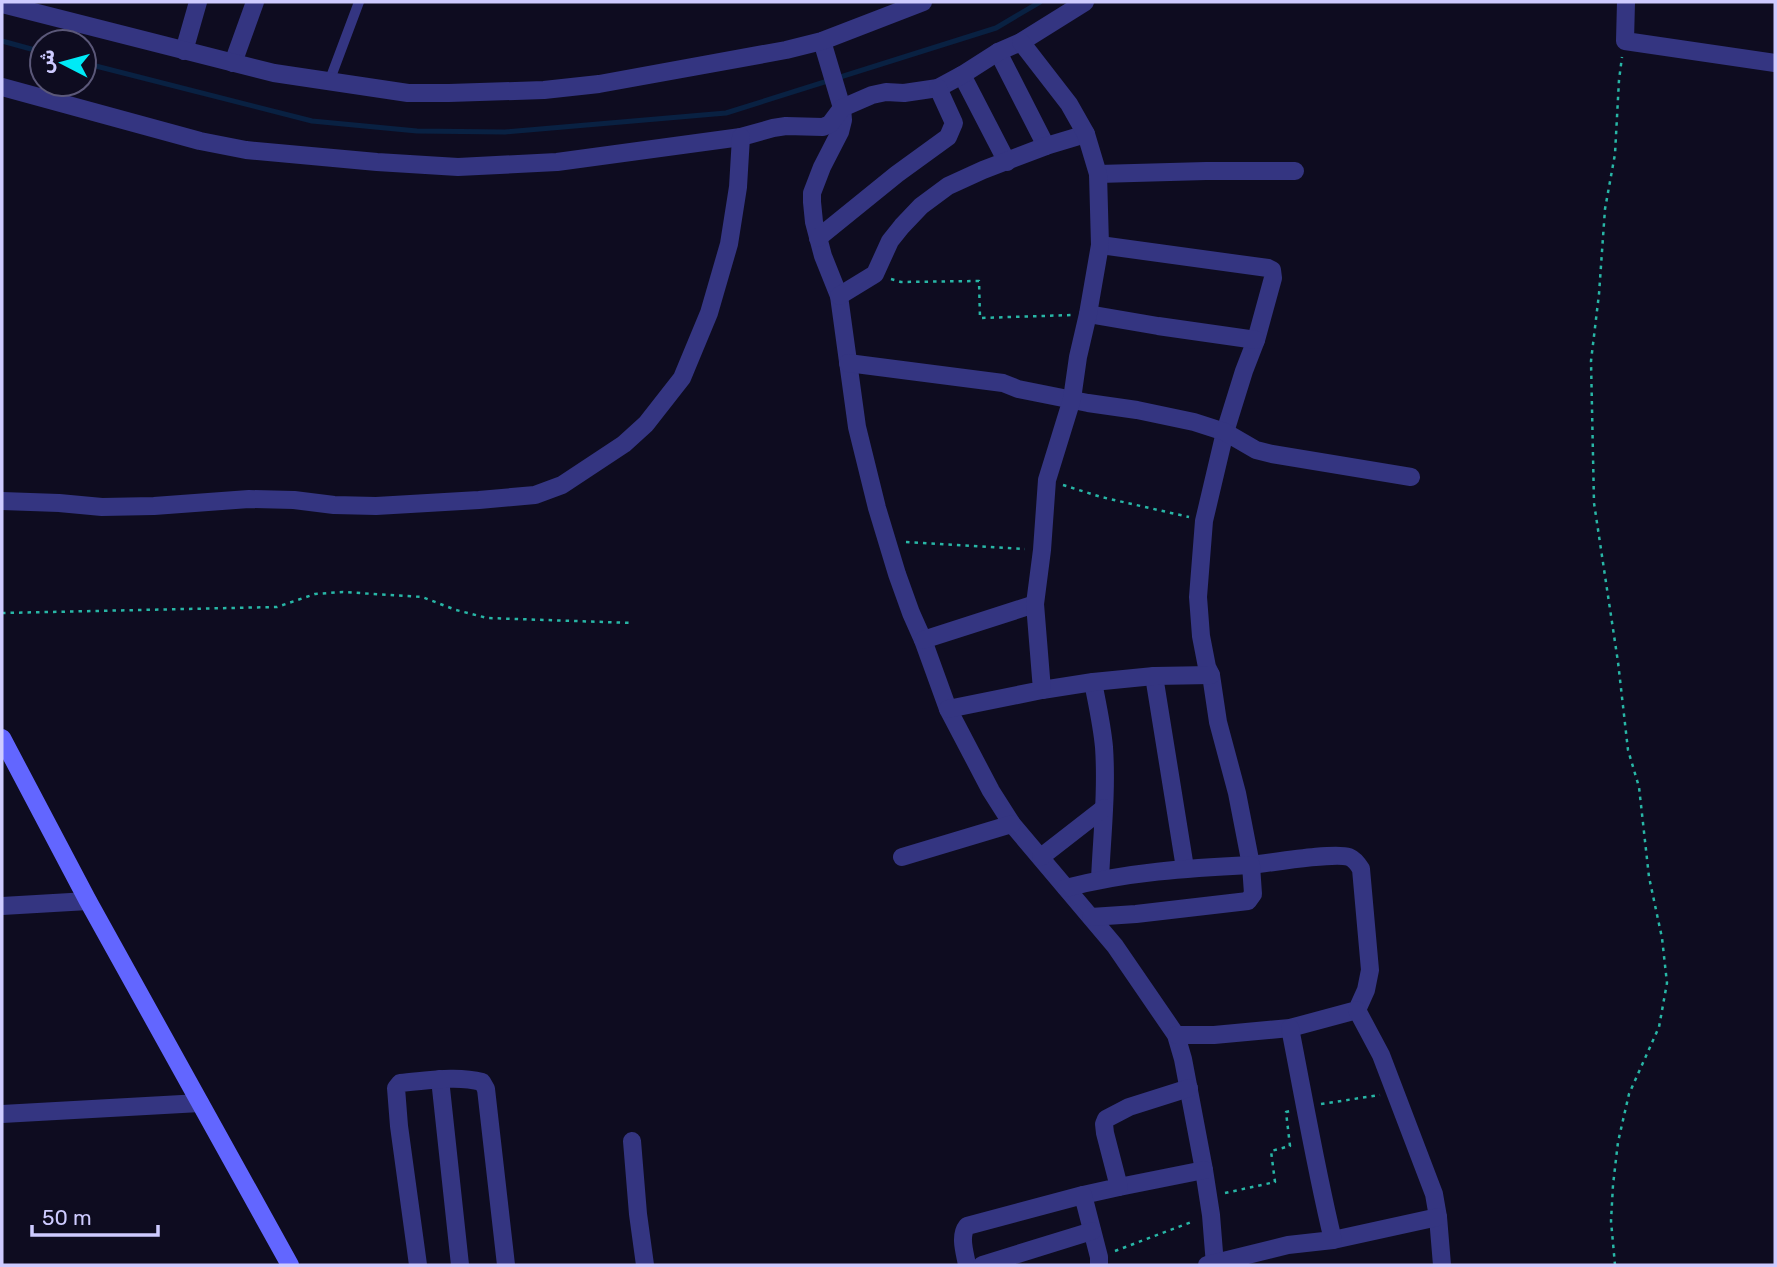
<svg xmlns="http://www.w3.org/2000/svg" width="1777" height="1267" font-family="Rubik,'Noto Naskh Arabic',sans-serif">
<rect width="100%" height="100%" fill="#0e0c20"/>
<g fill="none" stroke-linecap="round" stroke-linejoin="round">
<!-- stream -->
<g stroke="#092142" stroke-width="5">
<path d="M2 41 42 52"/>
<path d="M84 63 312 121 417 131 505 132 726 113 996 28 1040 2"/>
</g>
<!-- path -->
<g stroke="#28b6a6" stroke-width="2.5" stroke-dasharray="3.5 5" stroke-linecap="butt">
<path d="M891 279 901 282 979 281 980 318 1072 315"/>
<path d="M1063 485 1101 497 1189 517"/>
<path d="M906 542 1025 549"/>
<path d="M2 613 277 607 315 594 343 592 422 597 456 610 487 618 633 623"/>
<path d="M1321 1104 1380 1095"/>
<path d="M1225 1193 1275 1182 1271 1151 1290 1146 1286 1112 1290 1111"/>
<path d="M1115 1251 1194 1221"/>
<path d="M1615 1265 1611 1221 1613 1185 1618 1142 1629 1094 1659 1027 1667 983 1662 938 1649 877 1639 787 1628 750 1618 662 1594 503 1591 361 1599 294 1605 209 1615 154 1619 80 1622 57"/>
</g>
<!-- service -->
<path stroke="#343581" stroke-width="10" d="M329 82 359 2"/>
<!-- minor -->
<g stroke="#343581" stroke-width="18">
<path d="M1626 2 1625 41 1775 63"/>
<path d="M822 41 842 108 843 120 840 132 822 167 812 193V202L814 222 823 256 839 296 857 427 877 508 897 574 911 613 923 640 948 709 991 791 1012 824 1115 946 1176 1035 1183 1059 1204 1170 1211 1215 1215 1265"/>
<path d="M184 51 198 2"/>
<path d="M998 52 1046 146"/>
<path d="M233 63 255 2"/>
<path d="M962 75 1007 162"/>
<path d="M2 87 200 141 246 150 377 162 458 167 557 162 741 137 773 128 786 126 823 127 830 124 842 108 872 95 886 92 904 93 938 88 962 75 998 52 1021 42 1085 2"/>
<path d="M1098 174 1206 171H1295"/>
<path d="M818 238 897 174 948 137 954 123 938 88"/>
<path d="M1100 245 1268 268 1272 270 1273 278 1256 340 1244 371 1225 432 1204 521 1198 597 1201 636 1207 667 1211 675 1218 722 1237 793 1251 865C1271 863 1333 852 1349 857 1354 859 1358 864 1361 869L1370 970 1366 990 1357 1010 1290 1028 1214 1035H1176"/>
<path d="M839 296 875 274 890 241 902 226 921 206 948 186 983 170 1046 146 1086 134"/>
<path d="M1088 314 1158 326 1256 340"/>
<path d="M848 363 1003 383 1018 389 1088 403 1137 410 1194 422 1225 432 1256 450 1272 454 1411 477"/>
<path d="M2 501 59 503 102 507 154 506 249 499 294 500 334 505 376 506 479 500 535 495 562 485 624 444 646 424 682 378 709 313 729 244 738 187 741 137"/>
<path d="M923 640 1035 604"/>
<path d="M1154 676 1185 868"/>
<path d="M1093 682C1097 703 1102 725 1104 747 1107 791 1102 835 1100 879"/>
<path d="M1042 690 1093 682 1154 676 1211 675"/>
<path d="M948 709 1042 690 1035 604 1042 550 1047 480 1072 399 1078 357 1088 314 1100 245 1098 174 1086 134 1069 104 1021 42"/>
<path d="M902 857 1012 824"/>
<path d="M1041 857 1104 808"/>
<path d="M1066 888C1126 872 1189 868 1251 865L1253 894 1248 901 1136 914 1091 917"/>
<path d="M2 906 88 901"/>
<path d="M1357 1010 1381 1055 1434 1194 1438 1217 1442 1265"/>
<path d="M440 1079 460 1265"/>
<path d="M2 1114 200 1103"/>
<path d="M632 1141 638 1214 645 1265"/>
<path d="M1119 1187 1204 1170"/>
<path d="M1083 1195 1119 1187 1105 1133 1104 1124 1106 1119 1129 1107 1189 1088"/>
<path d="M1333 1240 1438 1217"/>
<path d="M418 1265 399 1126 396 1088 400 1083C426 1081 456 1075 482 1082L486 1089 506 1265"/>
<path d="M967 1265C965 1253 959 1236 967 1226L1083 1195 1099 1257V1265"/>
<path d="M982 1265 1092 1231"/>
<path d="M1207 1265 1288 1245 1333 1240C1316 1170 1304 1099 1290 1028"/>
</g>
<!-- tertiary -->
<path stroke="#343581" stroke-width="18" d="M2 4 274 73 408 93H449L544 90 599 84 786 50 822 41 923 2"/>
<!-- secondary -->
<path stroke="#6266ff" stroke-width="18" d="M2 738 88 901 290 1265"/>
</g>
<!-- border -->
<rect width="1777" height="1267" fill="none" stroke="#cecbff" stroke-width="7"/>
<!-- north arrow -->
<g transform="translate(63 63) rotate(276)"><circle r="33" fill="#0e0c20" stroke="#5b5879" stroke-width="2"/>
<path d="M0-5L12 26L0 18L-12 26Z" fill="#00eaf6"/>
<text y="-10" font-size="19" font-weight="bold" text-anchor="middle" fill="#cecbff">ش</text>
</g>
<!-- scale -->
<path d="M32 1225v10h126v-10" fill="none" stroke="#cecbff" stroke-width="3.5"/>
<text x="42" y="1225" font-size="21" fill="#cecbff" stroke="#0e0c20" stroke-width="5" paint-order="stroke">50 m</text>
</svg>
